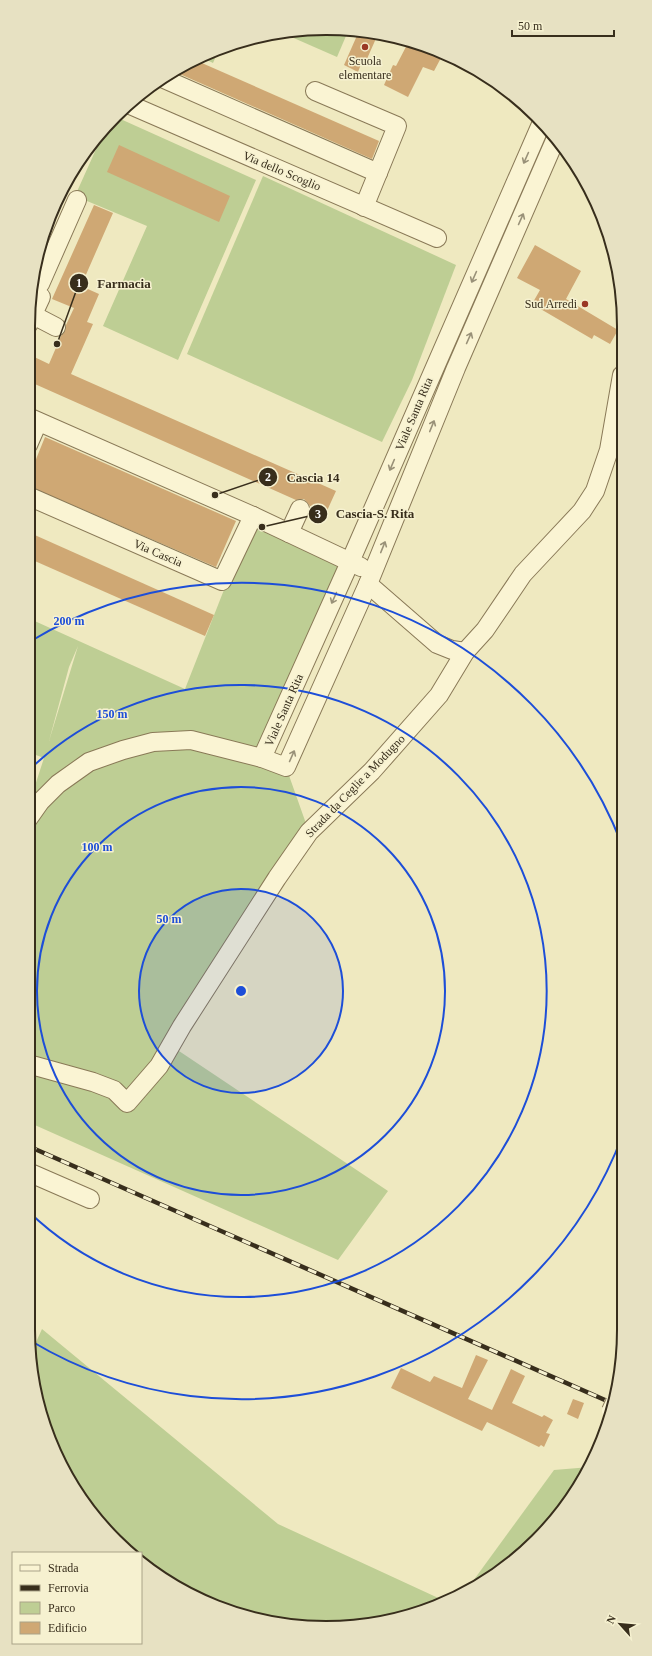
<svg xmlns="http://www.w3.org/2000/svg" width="652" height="1656" font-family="Georgia,serif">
<rect width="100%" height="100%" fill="#efe9c0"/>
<!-- green -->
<g fill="#bece94" fill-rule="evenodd">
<path d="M346 29H349L337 57 280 32 287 31Z"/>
<path d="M219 49 213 63 201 57Z"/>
<path d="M116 117 256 180 178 360 103 326 147 226 75 196 106 127Z"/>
<path d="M263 176 456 265 412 380 382 442 187 354Z"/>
<path d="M253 516 350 562 262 758 286 767 309 832 170 1045 388 1191 338 1260 28 1122V807L44 758 28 752V618L185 689ZM78 646 49 741 69 667Z"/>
<path d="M42 1329 278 1524 447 1602 440 1605 384 1622 287 1625 230 1612 177 1588 157 1571 158 1568 141 1558V1553H134L102 1526 68 1479 44 1426 32 1351Z"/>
<path d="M590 1467 563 1511 491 1578 465 1592 554 1470Z"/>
</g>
<!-- building -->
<g fill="#cfa874">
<path d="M359 31 378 34 366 61 363 59 358 72 344 65Z"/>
<path d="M409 41 442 56 434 71 423 67 408 97 384 85 393 65 396 66Z"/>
<path d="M195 60 379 141 372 159 173 71Z"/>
<path d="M119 145 230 196 219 222 107 172Z"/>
<path d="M94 205 113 213 81 286 99 294 87 322 93 324 71 374 336 491 326 513 310 506 304 499 296 500 28 381V354L49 364 61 336 65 331 66 325 74 308 52 299Z"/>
<path d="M535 245 581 271 566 299 618 330 610 344 594 335 592 339 532 304 540 290 517 278Z"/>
<path d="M45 437 236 521 216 567 28 486V479Z"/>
<path d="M28 532 214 615 205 636 28 558Z"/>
<path d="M476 1355 488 1360 468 1399 492 1410 511 1369 525 1376 512 1403 542 1417 544 1415 553 1420 546 1433 550 1434 544 1447 541 1445 539 1447 487 1422 482 1431 391 1388 401 1368 430 1382 434 1376 462 1388Z"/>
<path d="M573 1399 584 1403 578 1419 567 1414Z"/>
</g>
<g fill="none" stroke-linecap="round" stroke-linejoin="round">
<defs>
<g id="minor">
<path d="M162 78 378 173"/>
<path d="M315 91 397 126 364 207"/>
<path d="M128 104 437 238"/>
<path d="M542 122 350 562 262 758 286 767 368 584 456 368 556 138"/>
<path d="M40 284 77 200"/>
<path d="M33 315 56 327"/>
<path d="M28 325 41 297 32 293"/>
<path d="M28 417 253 516 361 567"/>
<path d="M28 445 38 422"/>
<path d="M28 496 222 581 253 516"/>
<path d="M289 533 300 509"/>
<path d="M368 584 437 644 452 650 465 652"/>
<path d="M28 819 40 802 58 784 89 762 123 750 153 742 191 740 262 758"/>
<path d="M28 1064 93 1082 114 1090 127 1103 159 1066 182 1026 277 878 309 832 372 771 439 695 465 652 485 630 523 574 582 511 595 491 609 450 622 375"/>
<path d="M28 1172 90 1199"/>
</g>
</defs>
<!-- minor casing -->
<use href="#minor" stroke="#897957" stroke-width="20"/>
<!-- minor -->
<use href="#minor" stroke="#faf4d3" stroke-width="18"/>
<defs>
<path id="rail" d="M28 1146 614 1404"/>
</defs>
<!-- rail casing -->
<use href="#rail" stroke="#382e1c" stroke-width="4.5"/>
<!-- rail -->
<use href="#rail" stroke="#f6f1d0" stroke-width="3" stroke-dasharray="9" stroke-linecap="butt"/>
<defs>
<path id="minor-bridge" d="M611 1411 615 1402"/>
</defs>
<!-- minor-bridge casing -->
<use href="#minor-bridge" stroke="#897957" stroke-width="20" stroke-linecap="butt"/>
<!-- minor-bridge -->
<use href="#minor-bridge" stroke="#faf4d3" stroke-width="18"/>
</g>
<!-- one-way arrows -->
<defs><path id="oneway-shaft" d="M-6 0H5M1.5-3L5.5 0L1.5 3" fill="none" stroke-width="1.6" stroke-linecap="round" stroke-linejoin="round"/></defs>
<g stroke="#999178">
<use href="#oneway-shaft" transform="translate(526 158) rotate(114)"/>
<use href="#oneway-shaft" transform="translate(521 219) rotate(-66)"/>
<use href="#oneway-shaft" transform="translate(474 277) rotate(114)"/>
<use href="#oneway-shaft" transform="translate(469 338) rotate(-66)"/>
<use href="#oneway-shaft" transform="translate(432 426) rotate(-68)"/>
<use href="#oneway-shaft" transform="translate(392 465) rotate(113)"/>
<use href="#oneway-shaft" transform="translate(383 547) rotate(-68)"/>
<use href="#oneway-shaft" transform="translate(334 598) rotate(114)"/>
<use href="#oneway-shaft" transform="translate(292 756) rotate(-66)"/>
</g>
<!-- distance rings -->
<circle cx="241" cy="991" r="102" fill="#1d4ed8" fill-opacity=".12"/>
<g fill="none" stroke="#1d4ed8" stroke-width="2">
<circle cx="241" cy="991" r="102"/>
<circle cx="241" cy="991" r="204"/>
<path d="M28 771A306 306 0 1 1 28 1211"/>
<path d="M623 1134A408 408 0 0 1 31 1341M31 641A408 408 0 0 1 622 845"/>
</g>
<!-- markers -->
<g fill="#9a3725" stroke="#f6f1d0" stroke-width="1.5">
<circle cx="365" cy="47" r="4"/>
<circle cx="585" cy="304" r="4"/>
</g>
<g text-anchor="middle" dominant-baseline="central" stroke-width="3" stroke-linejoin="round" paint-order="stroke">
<!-- poi labels -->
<g font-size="12" fill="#382e1c" stroke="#f6f1d0">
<text x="365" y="61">Scuola<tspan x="365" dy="14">elementare</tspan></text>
<text x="577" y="304" text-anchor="end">Sud Arredi</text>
</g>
<!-- street labels -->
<g font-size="12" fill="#382e1c" stroke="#f6f1d0">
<text transform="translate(282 171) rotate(23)">Via dello Scoglio</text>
<text transform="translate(414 414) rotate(-67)">Viale Santa Rita</text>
<text transform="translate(158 553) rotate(23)">Via Cascia</text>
<text transform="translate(284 710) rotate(-66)">Viale Santa Rita</text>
<text transform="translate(355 786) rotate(-46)">Strada da Ceglie a Modugno</text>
</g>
</g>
<!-- crop -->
<path d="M0 0H652V1656H0ZM326 35H326A291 291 0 0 1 617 326V1330A291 291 0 0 1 326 1621H326A291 291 0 0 1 35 1330V326A291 291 0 0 1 326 35Z" fill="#e7e1c2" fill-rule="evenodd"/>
<path fill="none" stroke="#382e1c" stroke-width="2" d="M326 35H326A291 291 0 0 1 617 326V1330A291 291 0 0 1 326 1621H326A291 291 0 0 1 35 1330V326A291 291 0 0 1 326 35Z"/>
<circle cx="241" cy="991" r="6" fill="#1d4ed8" stroke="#f6f1d0" stroke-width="2"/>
<g font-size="12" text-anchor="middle" font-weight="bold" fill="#1d4ed8" stroke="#f6f1d0" stroke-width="3" stroke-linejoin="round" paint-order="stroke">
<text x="69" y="625">200 m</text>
<text x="112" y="718">150 m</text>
<text x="97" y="851">100 m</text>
<text x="169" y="923">50 m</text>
</g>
<!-- callouts -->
<path fill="none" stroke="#382e1c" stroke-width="1.5" d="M57 344L79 283M215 495L268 477M262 527L318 514"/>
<g fill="#382e1c" stroke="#f6f1d0" stroke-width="1.5">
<circle cx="57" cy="344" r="4"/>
<circle cx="215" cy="495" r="4"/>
<circle cx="262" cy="527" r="4"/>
<circle cx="79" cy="283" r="10"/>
<circle cx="268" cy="477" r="10"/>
<circle cx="318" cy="514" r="10"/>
</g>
<g font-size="12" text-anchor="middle" font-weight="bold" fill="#fff">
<text x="79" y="287">1</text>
<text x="268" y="481">2</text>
<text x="318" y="518">3</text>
</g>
<g font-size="13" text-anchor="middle" font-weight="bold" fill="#382e1c" stroke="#f6f1d0" stroke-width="3" stroke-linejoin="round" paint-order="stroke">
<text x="124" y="288">Farmacia</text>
<text x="313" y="482">Cascia 14</text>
<text x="375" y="518">Cascia-S. Rita</text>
</g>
<!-- legend -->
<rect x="12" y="1552" width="130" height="92" fill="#f6f1d0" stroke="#aaa388"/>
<rect x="20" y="1565" width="20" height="6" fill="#faf4d3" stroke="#aaa388"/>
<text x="48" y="1572" font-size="12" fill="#382e1c">Strada</text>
<rect x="20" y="1585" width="20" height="6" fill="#382e1c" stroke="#aaa388"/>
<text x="48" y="1592" font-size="12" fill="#382e1c">Ferrovia</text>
<rect x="20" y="1602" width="20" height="12" fill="#bece94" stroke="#aaa388"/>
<text x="48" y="1612" font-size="12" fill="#382e1c">Parco</text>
<rect x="20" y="1622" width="20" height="12" fill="#cfa874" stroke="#aaa388"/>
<text x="48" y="1632" font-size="12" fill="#382e1c">Edificio</text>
<!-- north arrow -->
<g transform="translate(620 1624) rotate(297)" stroke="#f6f1d0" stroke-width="3" paint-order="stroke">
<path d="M0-3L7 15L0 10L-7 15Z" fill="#382e1c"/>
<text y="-6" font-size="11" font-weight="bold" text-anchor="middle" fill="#382e1c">N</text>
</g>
<!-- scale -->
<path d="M512 30v6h102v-6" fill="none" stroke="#382e1c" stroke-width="2"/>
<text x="518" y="30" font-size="12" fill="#382e1c" stroke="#f6f1d0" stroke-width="3" paint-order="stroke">50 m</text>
</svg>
